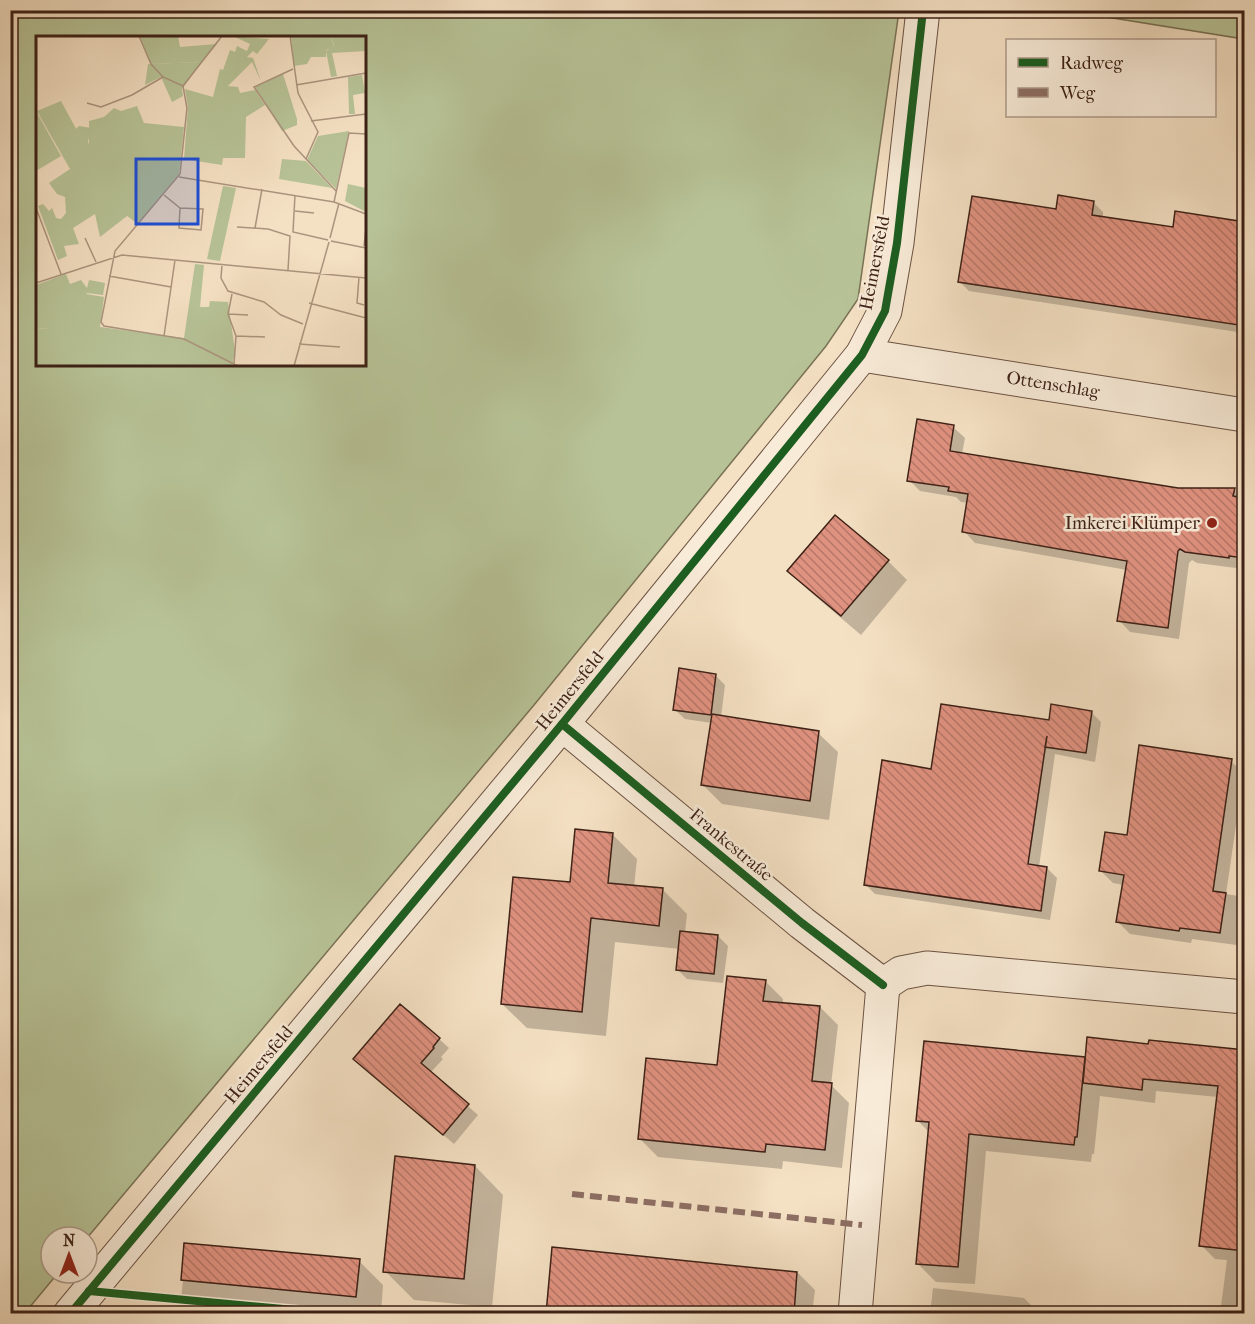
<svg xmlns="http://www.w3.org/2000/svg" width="1255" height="1324" font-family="'IM FELL French Canon',serif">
<defs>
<pattern id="building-back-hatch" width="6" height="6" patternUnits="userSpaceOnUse" patternTransform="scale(1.5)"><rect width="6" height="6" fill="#e09280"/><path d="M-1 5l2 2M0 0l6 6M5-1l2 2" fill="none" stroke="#b77768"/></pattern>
</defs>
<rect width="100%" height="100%" fill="#f4e0c3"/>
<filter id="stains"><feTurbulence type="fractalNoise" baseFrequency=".00333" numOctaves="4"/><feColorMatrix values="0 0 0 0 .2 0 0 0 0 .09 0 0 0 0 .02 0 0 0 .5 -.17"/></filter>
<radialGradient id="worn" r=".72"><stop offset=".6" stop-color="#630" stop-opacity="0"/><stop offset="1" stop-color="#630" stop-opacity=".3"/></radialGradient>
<!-- green -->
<g fill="#b7c397" stroke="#7a7256" stroke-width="1.5" fill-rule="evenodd">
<path d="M10 11H899L858 299 826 346 534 705 87 1238 51 1237V1273H58L24 1314 16 1313 10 1309ZM38 38H364V364H38Z"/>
<path d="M1069 11H1244V39Z"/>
</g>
<!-- shadow -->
<g fill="#0003">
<path d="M1094 203 1103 212V218L1244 239V333L969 291 960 282 1057 211Z"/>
<path d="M953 427 965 438 962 454 1178 489H1234L1244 500V569L1197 563 1192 560 1189 563 1179 639 1130 632 1119 620 1127 570 975 543 964 531 968 503 961 502 956 497 920 491 909 480Z"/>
<path d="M888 561 907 580 861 635 808 590 789 571Z"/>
<path d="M715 675 725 685 721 717 818 733 838 752 829 820 722 804 702 784 712 723 685 719 675 710Z"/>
<path d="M1091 712 1101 722 1095 762 1055 754 1039 867 1047 868 1057 878 1050 920 875 894 865 884 933 771 1050 722Z"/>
<path d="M1244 747V787L1242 784 1226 894 1244 897V946L1192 939 1191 943 1130 934 1118 922 1124 885 1113 883 1101 871 1128 837 1231 761 1241 771Z"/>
<path d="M613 835 637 859 634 887 662 889 687 914 685 933 718 936 728 946 723 983 687 979 677 969 680 949 615 942 606 1036 527 1028 502 1004 571 883Z"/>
<path d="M765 981 783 999V1004L820 1007 838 1025 831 1085 849 1103 842 1168 783 1161 782 1169 658 1157 640 1139 719 1067Z"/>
<path d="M439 1039 449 1048 441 1057 443 1059 430 1073 478 1115 454 1144 365 1068Z"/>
<path d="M1150 1045 1244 1052V1314H1220L1227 1260 1215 1259 1201 1245 1218 1097 1156 1091 1155 1103 1100 1096 1094 1154H1092L1091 1162 986 1151 975 1284 936 1282 918 1264 930 1133 918 1121 1084 1059 1086 1061Z"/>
<path d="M475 1166 503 1195 492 1307 414 1300 385 1271Z"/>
<path d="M186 1244 359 1261 383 1285 381 1314H180Z"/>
<path d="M553 1249 798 1273 815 1290 812 1314H547Z"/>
<path d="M933 1288 1024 1298 1037 1311V1314H930Z"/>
<path d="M1104 1308 1160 1314H1103Z"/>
</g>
<!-- building -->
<g fill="url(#building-back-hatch)" stroke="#3d2116" stroke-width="1.5">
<path d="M1058 195 1094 201 1092 215 1173 227 1175 211 1245 222V326L958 282 972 196 1056 209Z"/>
<path d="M917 419 954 425 950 451 1178 488H1235L1233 496 1245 498V558L1229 556V558L1185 552 1180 549 1178 551 1168 628 1117 621 1127 561 962 532 968 494 948 491 949 487 907 481Z"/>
<path d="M835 515 889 560 841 616 787 571Z"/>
<path d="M679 668 716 674 711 715 673 710Z"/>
<path d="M941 704 1049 720 1051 704 1092 711 1086 753 1045 747 1047 736 1028 864 1047 867 1041 911 864 885 882 760 931 769Z"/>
<path d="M712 714 819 731 810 801 701 785Z"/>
<path d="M1139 745 1232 759 1213 891 1226 893 1220 933 1180 928 1179 931 1116 922 1124 875 1099 871 1105 832 1127 835Z"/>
<path d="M575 829 613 833 608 883 663 888 659 926 591 918 582 1012 501 1004 513 877 570 882Z"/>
<path d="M680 931 718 935 714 974 676 970Z"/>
<path d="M727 976 766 980 763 1001 820 1006 812 1081 832 1083 825 1150 766 1144 765 1152 638 1139 646 1058 717 1065Z"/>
<path d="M400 1004 440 1038 433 1047 434 1048 421 1063 469 1104 443 1135 353 1059Z"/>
<path d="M1087 1037 1148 1044 1149 1040 1245 1050V1251L1199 1246 1218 1086 1143 1079 1142 1090 1083 1083Z"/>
<path d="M924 1041 1085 1057 1077 1137H1075L1074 1145 969 1134 958 1267 916 1264 929 1122 916 1121Z"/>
<path d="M395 1156 475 1165 464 1279 383 1272Z"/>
<path d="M184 1243 360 1259 356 1297 181 1280Z"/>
<path d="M552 1247 797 1272 794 1314H546Z"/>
</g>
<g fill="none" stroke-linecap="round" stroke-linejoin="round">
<defs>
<g id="minor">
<path d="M862 355 1244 415"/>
<path d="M562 724 802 923 883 985"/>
<path d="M883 985 901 973 927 968 1244 997"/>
<path d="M70 1314 562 724 862 355 885 311 897 243 923 10"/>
<path d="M855 1314 883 985"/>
</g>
</defs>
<!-- minor casing -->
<use href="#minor" stroke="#6b5141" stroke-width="35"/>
<!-- minor -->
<use href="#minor" stroke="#f8ebd8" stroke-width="33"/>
<!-- quiet -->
<path stroke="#8d6e63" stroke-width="6" stroke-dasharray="12 6" stroke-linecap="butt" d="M572 1194 862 1225"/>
<defs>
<g id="cycleway">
<path d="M562 724 802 923 883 985"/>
<path d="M89 1291 337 1314"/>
<path d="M70 1314 562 724 862 355 885 311 897 243 923 10"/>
</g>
</defs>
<!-- cycleway casing -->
<use href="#cycleway" stroke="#f8ebd8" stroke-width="11"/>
<!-- cycleway -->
<use href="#cycleway" stroke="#1b5e20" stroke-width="8"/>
</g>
<!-- markers -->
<circle fill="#8f2418" stroke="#f8ebd8" stroke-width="2" cx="1212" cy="523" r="6"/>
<g text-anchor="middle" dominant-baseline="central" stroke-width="5" stroke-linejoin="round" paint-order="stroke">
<!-- street labels -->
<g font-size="18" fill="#3d2116" stroke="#f8ebd8">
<text transform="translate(875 263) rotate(-79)">Heimersfeld</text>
<text transform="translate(1053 385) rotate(9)">Ottenschlag</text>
<text transform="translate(570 691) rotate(-51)">Heimersfeld</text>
<text transform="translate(731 845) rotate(40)">Frankestraße</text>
<text transform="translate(259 1065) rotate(-50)">Heimersfeld</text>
</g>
<!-- poi labels -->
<g font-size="18" fill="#3d2116" stroke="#f8ebd8" text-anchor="end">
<text x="1200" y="523">Imkerei Klümper</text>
</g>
</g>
<!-- overview -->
<g transform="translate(36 36)">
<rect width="330" height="330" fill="#f4e0c3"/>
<path d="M104 0H142L144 11 181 8 166 26 115 28ZM197 0 233 3 221 18 217 15 211 21 217 22 225 45 216 26 192 50 202 51 204 57 219 54 229 69 210 81 209 122H187L186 129 148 123 152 71 149 53 177 61 184 33 187 34 194 14 199 16 201 10 211 15 214 8ZM300 0H330V15L296 17 301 40 295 41 290 15 298 10 296 2ZM247 38 261 83V89L246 95 219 51ZM326 39 329 57 317 59 319 78H313L312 41ZM25 65 44 100 50 109 58 117 53 111V85L68 81 78 72 85 75 101 70 108 87 148 91 143 138 102 188 91 180 64 201 59 178 37 192 43 208 28 210 31 220 22 224 2 170 7 168 13 175 16 172 20 182 25 183 30 177 29 161 21 158 13 147 34 133 1 75ZM313 95 300 153 271 124 282 100ZM246 123 270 125 296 152 243 143ZM312 148 330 152V176L309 165ZM30 238 34 248 45 244 51 252 53 244 69 247 67 259 51 257 41 272 13 292 0 293V249Z" fill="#b7c397"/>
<path d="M255 0H300L296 2 298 12 290 14V21H275L271 28 258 30ZM166 26 146 53 147 60 136 66 125 41 109 49 112 28ZM43 90 55 92 52 106 59 120H54L40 93ZM187 150 200 152 184 225 171 223ZM159 228 168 229 164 271H173L174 265 192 266 199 315 196 330H0V293L13 292 19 270 41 272 50 258 68 261 64 291 148 302Z" fill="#b7c397"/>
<path d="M0 75 25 120 0 135Z" fill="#b7c397"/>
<path fill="none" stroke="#ab947e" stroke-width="1.5" d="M103 0 115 28 127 41 147 50M186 0 147 50 151 72 144 138 79 215 65 286 68 290 148 303 202 330M254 0 262 57 282 96 270 123M257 33 218 51 258 110 300 155M260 49 330 37M51 67 65 71 96 59 127 41M275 85 330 78M143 141 298 166 330 178M128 159 144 172 143 192 165 194 167 173 144 172M259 159 257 196 292 204M298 166 313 97 330 98M0 172 25 238M259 175 278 177M201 191 232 193 254 200 252 234M219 192 226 153M49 202 60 226M294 202 303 167M295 205 330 212M328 210 330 192M186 228 185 242 192 255 228 266 245 279 267 288M73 240 135 251M323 241 321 267 328 269M0 247 86 219 330 242M196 258 192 278 200 300 198 328M273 267 330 282M192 278 212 279M128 300 139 224M200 300 229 301M263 308 304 311M258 330 293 206"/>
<path fill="#1d4ed8" fill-opacity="0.15" stroke="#1d4ed8" stroke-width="3" d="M100 123H162V188H100Z"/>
<rect width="330" height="330" fill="none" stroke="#3d2116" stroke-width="3"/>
</g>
<!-- margin -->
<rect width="1255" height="1324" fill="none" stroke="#f4e0c3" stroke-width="36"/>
<rect x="12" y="12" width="1231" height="1300" fill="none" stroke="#3d2116" stroke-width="3"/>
<rect x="18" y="18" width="1219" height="1288" fill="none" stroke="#3d2116" stroke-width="1.5"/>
<!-- legend -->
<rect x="1006" y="39" width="210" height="78" fill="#f8ebd8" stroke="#ad9a8a" stroke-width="1.5"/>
<rect x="1018" y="58" width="30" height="9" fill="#1b5e20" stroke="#ad9a8a" stroke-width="1.5"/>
<text x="1060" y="69" font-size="18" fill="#3d2116">Radweg</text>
<rect x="1018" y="88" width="30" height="9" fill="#8d6e63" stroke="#ad9a8a" stroke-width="1.5"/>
<text x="1060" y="99" font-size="18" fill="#3d2116">Weg</text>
<!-- north arrow -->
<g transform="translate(69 1255)"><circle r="28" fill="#f8ebd8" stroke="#ad9a8a" stroke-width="1.5"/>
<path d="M0-4.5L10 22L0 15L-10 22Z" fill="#8f2418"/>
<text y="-9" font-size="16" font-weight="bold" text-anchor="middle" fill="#3d2116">N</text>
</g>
<rect width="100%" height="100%" filter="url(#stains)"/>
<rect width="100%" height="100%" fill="url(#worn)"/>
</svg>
